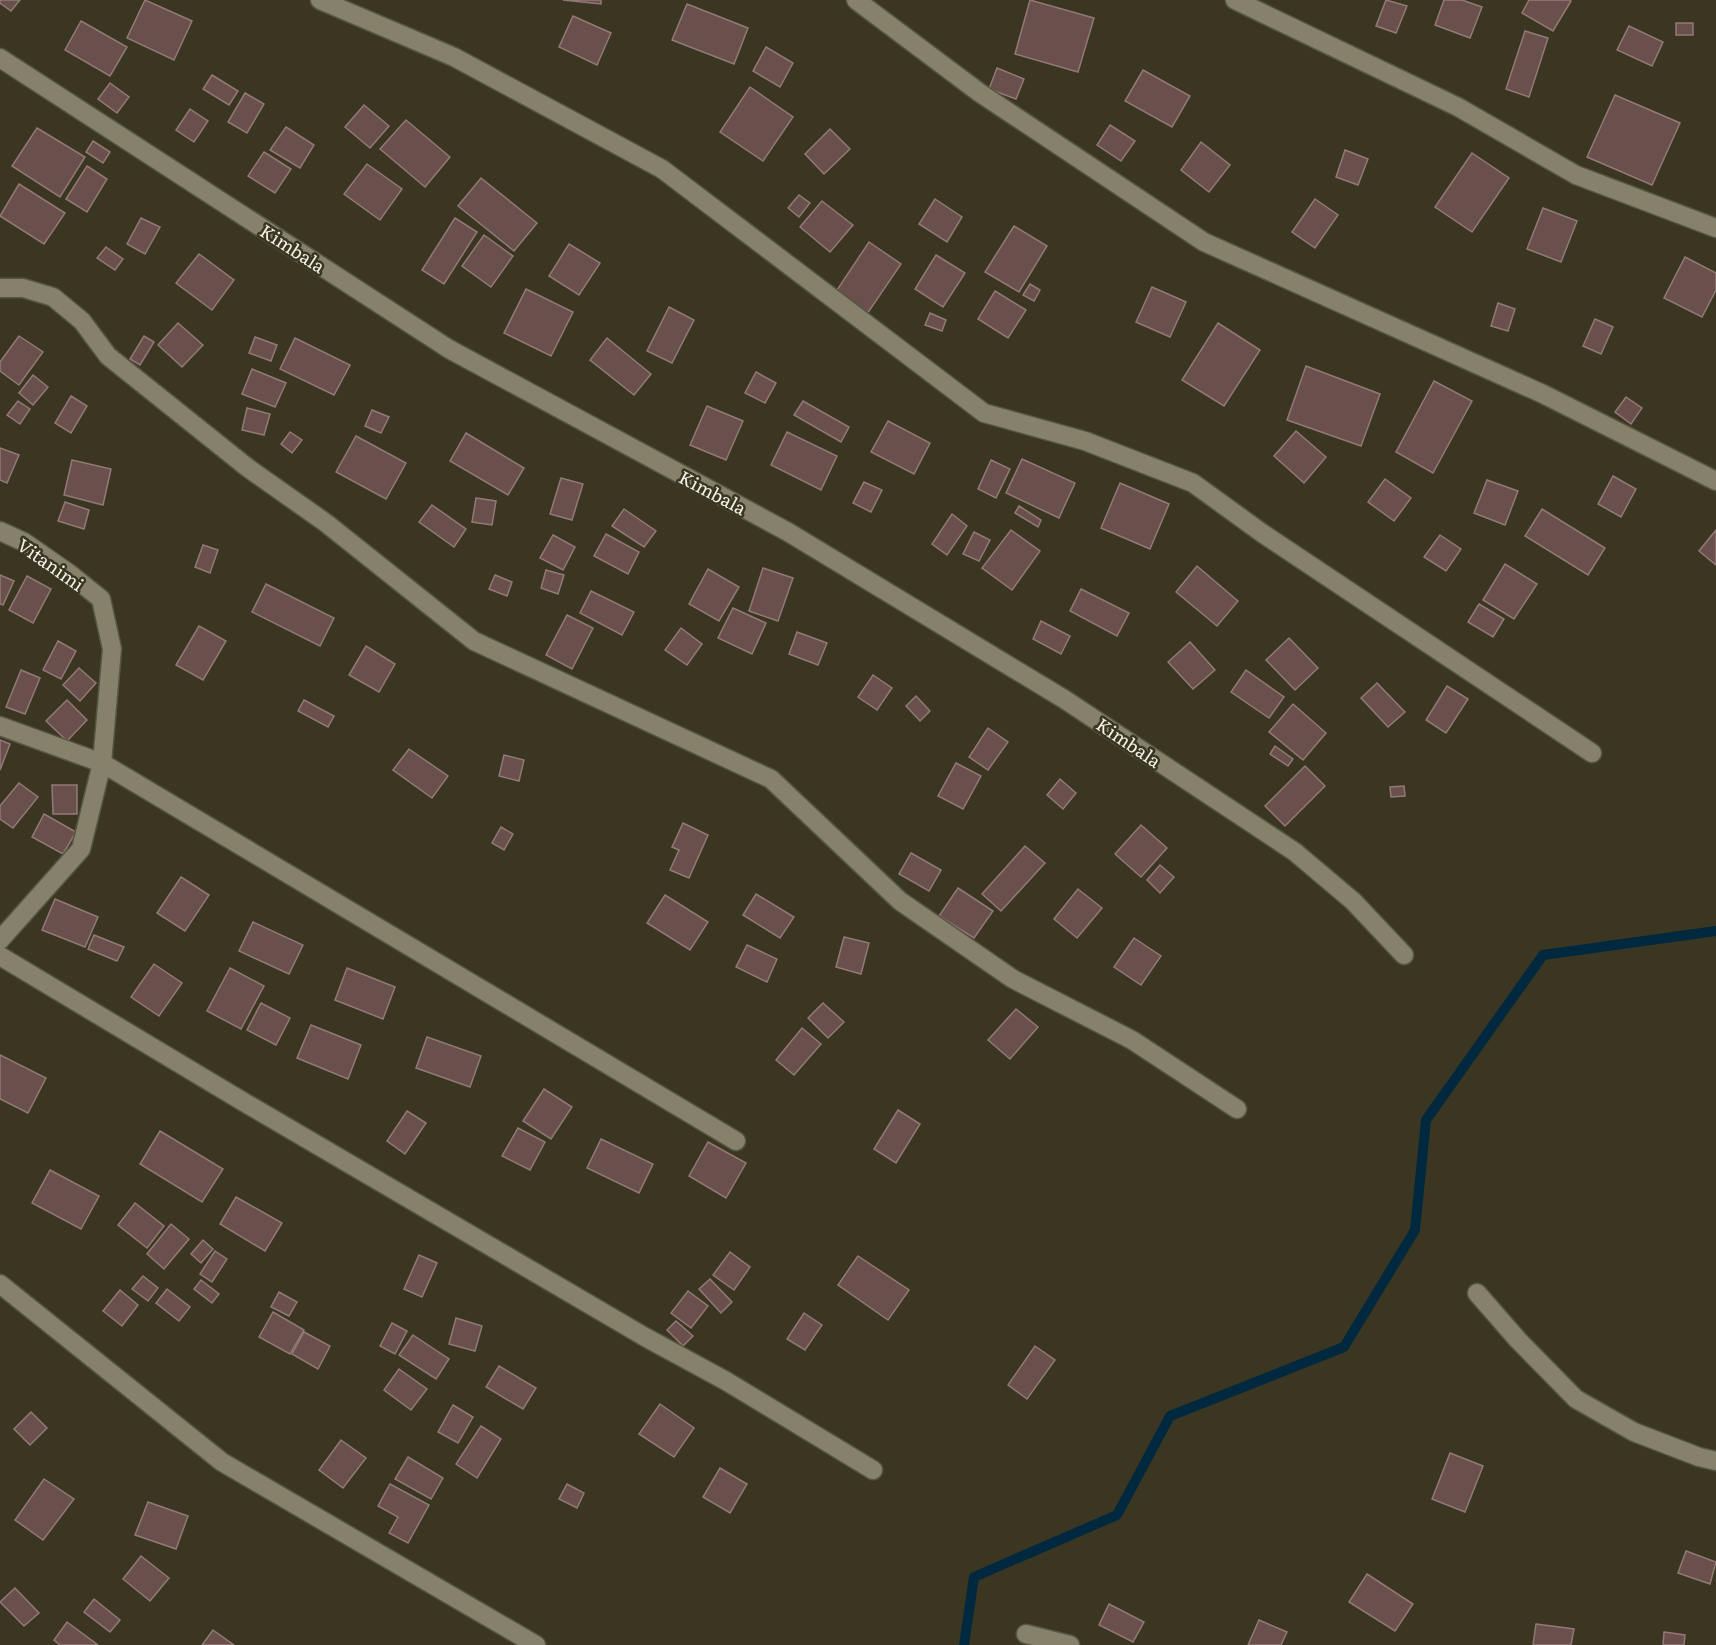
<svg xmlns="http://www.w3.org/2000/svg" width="1716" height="1645" font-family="Literata,serif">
<rect width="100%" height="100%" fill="#3a3622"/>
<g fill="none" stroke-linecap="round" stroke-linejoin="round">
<!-- stream -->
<path stroke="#00293f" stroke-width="10" d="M964 1645 974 1577 1117 1515 1170 1416 1344 1347 1415 1230 1426 1120 1543 955 1716 931"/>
</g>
<!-- building -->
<g fill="#69504d" stroke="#937975" stroke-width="1.5">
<path d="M0 0H20L11 11 0 3Z"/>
<path d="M145 0 192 21 174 60 127 38Z"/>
<path d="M563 0H601V4Z"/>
<path d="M1030 0 1094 18 1078 72 1015 54Z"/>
<path d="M1386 0 1407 6 1396 33 1376 26Z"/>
<path d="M1444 0H1462L1482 7 1470 38 1435 25Z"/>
<path d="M1529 0H1570L1571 1 1553 31 1522 13Z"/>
<path d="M687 4 748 28 734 64 672 40Z"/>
<path d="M573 16 611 33 597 65 559 47Z"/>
<path d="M81 21 127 47 110 76 65 50Z"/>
<rect x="1676" y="23" width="17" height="12"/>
<path d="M1629 26 1663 42 1652 66 1617 50Z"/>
<path d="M1525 31 1548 38 1529 97 1506 89Z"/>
<path d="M766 47 793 63 780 87 753 71Z"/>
<path d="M997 68 1024 79 1016 99 989 89Z"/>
<path d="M1143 70 1190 96 1172 127 1125 101Z"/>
<path d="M212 75 238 91 229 105 203 89Z"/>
<path d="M110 83 129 97 117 113 98 99Z"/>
<path d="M750 87 793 117 763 161 720 132Z"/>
<path d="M245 93 264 104 247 133 228 122Z"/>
<path d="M1615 95 1680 123 1652 185 1587 157Z"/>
<path d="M364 105 389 126 370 148 345 127Z"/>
<path d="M190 109 208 121 194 142 176 130Z"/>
<path d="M406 120 450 157 425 187 380 149Z"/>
<path d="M1110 125 1135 141 1121 161 1097 145Z"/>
<path d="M286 127 314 145 300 168 270 150Z"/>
<path d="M37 128 85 157 60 197 12 166Z"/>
<path d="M830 129 850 149 824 174 805 154Z"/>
<path d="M93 141 110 152 103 163 86 152Z"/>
<path d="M1201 142 1230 165 1209 192 1181 170Z"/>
<path d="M1345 150 1368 159 1358 185 1336 177Z"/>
<path d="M264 152 291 169 275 193 248 176Z"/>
<path d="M1472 153 1509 178 1472 232 1435 207Z"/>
<path d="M367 164 402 189 380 220 344 194Z"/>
<path d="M87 166 107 179 87 212 66 199Z"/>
<path d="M481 178 537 223 514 251 458 206Z"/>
<path d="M19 184 65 213 44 244 0 216Z"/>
<path d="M799 195 810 203 799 217 788 208Z"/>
<path d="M935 199 962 217 947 242 919 224Z"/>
<path d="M1315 199 1338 215 1315 248 1292 232Z"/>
<path d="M822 201 853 225 830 252 800 227Z"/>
<path d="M1543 208 1577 221 1561 262 1527 249Z"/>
<path d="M141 218 160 227 145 254 127 244Z"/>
<path d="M455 218 477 232 444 284 422 270Z"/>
<path d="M1014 226 1047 246 1019 292 985 272Z"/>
<path d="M484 235 513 256 491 287 462 266Z"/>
<path d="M869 242 901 264 867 314 835 293Z"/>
<path d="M569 244 600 263 579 295 549 276Z"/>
<path d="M106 247 123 259 115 270 97 258Z"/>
<path d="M199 254 234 280 212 310 176 283Z"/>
<path d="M936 255 965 273 943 307 915 289Z"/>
<path d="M1685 257 1716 273V290L1702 317 1664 298Z"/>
<path d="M1030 284 1040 290 1034 301 1023 295Z"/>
<path d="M1152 287 1186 302 1170 337 1136 322Z"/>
<path d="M526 289 573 312 551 356 504 333Z"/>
<path d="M995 291 1026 310 1008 338 978 319Z"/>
<path d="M1498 303 1515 309 1508 331 1491 326Z"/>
<path d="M669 307 694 320 672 363 647 351Z"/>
<path d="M930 313 946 320 942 331 925 325Z"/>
<path d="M1595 319 1613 327 1601 354 1583 346Z"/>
<path d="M178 323 203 345 182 367 158 345Z"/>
<path d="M1218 323 1260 350 1224 406 1182 380Z"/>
<path d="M19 336 43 352 19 385 0 371V362Z"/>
<path d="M144 336 154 342 140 365 130 359Z"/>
<path d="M255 337 277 345 271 361 249 353Z"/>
<path d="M295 338 350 365 334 395 280 369Z"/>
<path d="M607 338 651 374 634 395 590 360Z"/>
<path d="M1306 366 1380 394 1361 446 1287 420Z"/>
<path d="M252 369 286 383 275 407 242 394Z"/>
<path d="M756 372 776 383 765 403 745 393Z"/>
<path d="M33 375 48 387 33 405 19 393Z"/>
<path d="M1434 381 1472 401 1433 473 1396 452Z"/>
<path d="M71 396 87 406 71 433 55 423Z"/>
<path d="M1626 397 1642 408 1631 424 1615 412Z"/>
<path d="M18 401 30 409 20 424 7 415Z"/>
<path d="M803 401 849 427 841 442 794 415Z"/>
<path d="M707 406 743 421 726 460 690 445Z"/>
<path d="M247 408 270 414 264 435 242 430Z"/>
<path d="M372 410 389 417 381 433 365 426Z"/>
<path d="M888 421 930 443 914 474 871 452Z"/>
<path d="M1296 431 1326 457 1304 483 1274 456Z"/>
<path d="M290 432 302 440 292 453 281 444Z"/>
<path d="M787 432 837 456 821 490 771 465Z"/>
<path d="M466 433 524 468 508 495 450 461Z"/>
<path d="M356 436 406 463 386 499 336 472Z"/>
<path d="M0 448 19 455 7 483 0 480Z"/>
<path d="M1022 459 1075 483 1059 518 1006 493Z"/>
<path d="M72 460 111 469 103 505 64 495Z"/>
<path d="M991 460 1010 469 996 498 978 489Z"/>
<path d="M1613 476 1636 489 1621 517 1598 504Z"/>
<path d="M561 478 583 484 572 520 550 514Z"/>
<path d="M1385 479 1411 498 1394 521 1368 502Z"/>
<path d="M1487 480 1518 491 1505 525 1474 513Z"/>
<path d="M864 482 882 490 871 512 853 503Z"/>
<path d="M1120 483 1169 504 1150 549 1101 528Z"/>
<path d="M476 498 496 501 492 525 472 522Z"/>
<path d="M65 502 89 510 84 529 58 521Z"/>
<path d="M432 505 466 529 454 547 419 522Z"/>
<path d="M1019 506 1041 520 1038 527 1015 513Z"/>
<path d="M624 509 656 531 644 547 612 526Z"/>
<path d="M1542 509 1605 548 1588 575 1525 536Z"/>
<path d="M952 514 967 526 947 555 932 544Z"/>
<path d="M1011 530 1040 551 1012 590 982 568Z"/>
<path d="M1716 530V565L1699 551Z"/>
<path d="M974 532 990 540 979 561 963 554Z"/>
<path d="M606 534 639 552 628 574 594 556Z"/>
<path d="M553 535 575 547 563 570 540 558Z"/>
<path d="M1440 535 1461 549 1446 571 1424 557Z"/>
<path d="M203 545 218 550 210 573 195 567Z"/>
<path d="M1505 564 1537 584 1514 619 1483 600Z"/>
<path d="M1197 566 1238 601 1217 626 1176 592Z"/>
<path d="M763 568 793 578 778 621 749 611Z"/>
<path d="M708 569 739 587 719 621 689 604Z"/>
<path d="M546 570 564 575 558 594 541 588Z"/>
<path d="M0 575 14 581 3 605 0 604Z"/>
<path d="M495 575 512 582 507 596 489 589Z"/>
<path d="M27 576 51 589 33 623 9 610Z"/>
<path d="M266 584 334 618 320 646 252 612Z"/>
<path d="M1081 589 1129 613 1117 636 1070 611Z"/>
<path d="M591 591 634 612 622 635 580 613Z"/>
<path d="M1479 604 1504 619 1493 637 1468 622Z"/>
<path d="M733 608 766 623 752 654 718 638Z"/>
<path d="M567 615 593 628 572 669 546 655Z"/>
<path d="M1041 621 1070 636 1061 654 1033 639Z"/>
<path d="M199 626 226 641 203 680 176 665Z"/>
<path d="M681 628 702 644 687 665 665 650Z"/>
<path d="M797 632 827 643 818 665 789 654Z"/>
<path d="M1289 638 1318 668 1295 690 1266 660Z"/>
<path d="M58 641 76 651 61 679 43 670Z"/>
<path d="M1190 642 1215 670 1193 689 1168 662Z"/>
<path d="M366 646 395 664 379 692 349 675Z"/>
<path d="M79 668 96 683 80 701 63 685Z"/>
<path d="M21 670 40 678 25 714 6 707Z"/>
<path d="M1246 670 1284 697 1269 718 1231 692Z"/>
<path d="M873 675 892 688 877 710 858 697Z"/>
<path d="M1377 683 1405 712 1388 727 1361 698Z"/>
<path d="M1447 686 1468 699 1446 733 1426 720Z"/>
<path d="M916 696 930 711 920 721 906 706Z"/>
<path d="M67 700 87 720 67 741 46 721Z"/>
<path d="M304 700 334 716 328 727 298 711Z"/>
<path d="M1293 704 1326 733 1303 760 1269 732Z"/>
<path d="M988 728 1008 742 988 770 969 757Z"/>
<path d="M0 740 10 744 0 770Z"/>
<path d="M1275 746 1293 759 1288 766 1270 754Z"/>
<path d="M409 749 448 776 432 798 393 770Z"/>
<path d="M504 755 524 760 519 781 499 776Z"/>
<path d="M956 763 981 776 963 809 938 796Z"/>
<path d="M1305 766 1325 786 1285 826 1265 806Z"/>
<path d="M1060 779 1076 793 1063 809 1047 795Z"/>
<path d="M19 783 38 797 13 828 0 819V806Z"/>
<path d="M52 785H77V814H53Z"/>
<path d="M1404 786 1405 796 1391 797 1390 787Z"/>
<path d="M44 814 76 832 63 854 32 837Z"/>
<path d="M683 823 708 835 689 878 670 870 679 850 672 847Z"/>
<path d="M1141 825 1167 848 1141 877 1115 854Z"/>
<path d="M501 827 513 834 504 850 492 843Z"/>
<path d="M1025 846 1045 863 1001 911 982 894Z"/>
<path d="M911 853 941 870 929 891 899 874Z"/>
<path d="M1160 865 1174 877 1160 893 1147 880Z"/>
<path d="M181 877 209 895 185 931 157 913Z"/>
<path d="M958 888 993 911 974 938 939 916Z"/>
<path d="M1078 889 1102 908 1077 938 1054 919Z"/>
<path d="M756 894 794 917 780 938 743 915Z"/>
<path d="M665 895 708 922 690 950 647 923Z"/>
<path d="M55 899 98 917 85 947 42 930Z"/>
<path d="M253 922 303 945 289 974 239 951Z"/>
<path d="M94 935 124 947 117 961 88 949Z"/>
<path d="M844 937 869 943 861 974 836 967Z"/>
<path d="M1134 938 1161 956 1141 985 1114 967Z"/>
<path d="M747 945 777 959 767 982 736 967Z"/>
<path d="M154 964 182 983 159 1016 131 997Z"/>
<path d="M230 968 264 986 241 1029 207 1011Z"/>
<path d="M347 968 395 987 383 1019 335 1000Z"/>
<path d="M261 1003 290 1018 276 1045 247 1030Z"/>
<path d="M823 1003 844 1022 828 1038 808 1018Z"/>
<path d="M1016 1009 1038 1027 1010 1059 988 1040Z"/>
<path d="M311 1025 361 1045 348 1079 297 1058Z"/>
<path d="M802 1028 821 1044 794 1075 776 1060Z"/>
<path d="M427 1037 481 1056 470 1087 416 1068Z"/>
<path d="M0 1055 46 1078 28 1113 0 1099Z"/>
<path d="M544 1089 572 1107 551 1139 523 1121Z"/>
<path d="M898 1110 920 1124 896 1163 874 1149Z"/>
<path d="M407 1111 426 1123 405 1154 387 1141Z"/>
<path d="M518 1128 545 1142 530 1170 502 1156Z"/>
<path d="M160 1131 223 1169 202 1202 140 1164Z"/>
<path d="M601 1139 653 1164 639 1193 587 1168Z"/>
<path d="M708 1142 746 1163 726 1198 689 1176Z"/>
<path d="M50 1170 99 1196 81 1229 32 1203Z"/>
<path d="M236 1197 282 1223 265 1251 220 1224Z"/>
<path d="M135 1203 164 1226 147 1248 118 1225Z"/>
<path d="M171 1224 189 1239 164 1269 147 1254Z"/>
<path d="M203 1240 213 1249 201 1263 191 1254Z"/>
<path d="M215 1251 227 1259 212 1282 200 1274Z"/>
<path d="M730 1252 750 1267 734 1290 713 1275Z"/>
<path d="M419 1255 437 1263 422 1297 404 1289Z"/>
<path d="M858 1256 909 1290 888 1320 838 1285Z"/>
<path d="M143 1276 158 1288 148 1301 132 1289Z"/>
<path d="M710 1279 732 1302 721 1313 699 1289Z"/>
<path d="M201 1280 219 1294 212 1303 194 1289Z"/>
<path d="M167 1289 190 1307 179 1321 156 1303Z"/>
<path d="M120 1290 138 1305 122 1326 103 1311Z"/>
<path d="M688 1291 708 1306 691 1328 671 1313Z"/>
<path d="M279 1292 297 1302 289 1316 271 1307Z"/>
<path d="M273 1312 304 1330 290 1354 259 1337Z"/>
<path d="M804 1313 822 1325 805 1350 787 1339Z"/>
<path d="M456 1318 482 1326 475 1351 449 1344Z"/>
<path d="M676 1321 693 1336 683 1346 667 1330Z"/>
<path d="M392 1323 407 1331 395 1354 380 1346Z"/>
<path d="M304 1332 330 1346 318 1369 292 1354Z"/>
<path d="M413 1335 449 1359 436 1379 399 1355Z"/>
<path d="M1035 1346 1055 1360 1027 1399 1008 1385Z"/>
<path d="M499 1366 536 1388 523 1409 486 1387Z"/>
<path d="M399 1369 427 1389 411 1410 384 1390Z"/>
<path d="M660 1404 694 1428 674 1457 639 1434Z"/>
<path d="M453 1405 473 1417 458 1443 438 1432Z"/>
<path d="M31 1412 47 1428 30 1445 14 1429Z"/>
<path d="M481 1426 501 1439 477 1478 456 1464Z"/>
<path d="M341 1440 366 1458 343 1488 319 1470Z"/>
<path d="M1450 1453 1483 1466 1465 1512 1432 1499Z"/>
<path d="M408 1457 443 1478 431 1499 395 1479Z"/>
<path d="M720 1468 747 1484 730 1513 703 1497Z"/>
<path d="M44 1479 74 1499 43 1540 15 1520Z"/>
<path d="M390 1484 429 1505 408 1543 389 1533 398 1517 378 1506Z"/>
<path d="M567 1484 584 1493 577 1508 559 1499Z"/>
<path d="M148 1502 188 1516 176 1549 135 1535Z"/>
<path d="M1686 1551 1716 1562 1710 1584 1678 1573Z"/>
<path d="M141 1556 169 1578 150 1601 123 1579Z"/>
<path d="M1367 1574 1413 1604 1395 1631 1349 1602Z"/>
<path d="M15 1588 39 1613 24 1626 0 1602Z"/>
<path d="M94 1599 120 1620 110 1632 84 1612Z"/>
<path d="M1109 1604 1144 1622 1133 1642 1099 1625Z"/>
<path d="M1259 1620 1287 1632 1281 1645H1248Z"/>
<path d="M67 1622 98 1645H60L54 1640Z"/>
<path d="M1536 1624 1574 1629 1571 1645H1533Z"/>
<path d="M213 1630 234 1645H202Z"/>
<path d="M1664 1632 1685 1635 1684 1645H1663Z"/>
</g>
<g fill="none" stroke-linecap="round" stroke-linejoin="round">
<defs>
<g id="street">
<path d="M320 0 454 57 662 169 984 413 1085 441 1193 483 1262 533 1592 753"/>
<path d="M856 0 980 93 1204 242 1543 394 1716 481"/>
<path d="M1235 0 1458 107 1576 175 1716 228"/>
<path d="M0 58 449 349 788 532 1064 699 1295 852 1353 901 1404 955"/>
<path d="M0 288H23L53 297 82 321 108 356 248 468 326 523 474 641 771 779 900 901 1013 979 1132 1040 1237 1109"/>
<path d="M0 531 24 542 70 574 101 599 112 649 102 763 81 849 0 940"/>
<path d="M0 726 102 763 736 1141"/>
<path d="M0 956 242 1101 645 1337 726 1381 873 1470"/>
<path d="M0 1284 222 1462 536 1645"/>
<path d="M1477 1293 1518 1340 1576 1399 1634 1432 1699 1457 1716 1461"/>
<path d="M1026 1634 1070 1645"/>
</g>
</defs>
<!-- street casing -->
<use href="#street" stroke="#585442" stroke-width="21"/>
<!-- street -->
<use href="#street" stroke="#85816a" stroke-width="18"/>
</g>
<g text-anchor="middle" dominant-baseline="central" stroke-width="5" stroke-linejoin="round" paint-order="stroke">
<!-- street labels -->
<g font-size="18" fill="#f3f1e5" stroke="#3a3622">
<text transform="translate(293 248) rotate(33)">Kimbala</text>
<text transform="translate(713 492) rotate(28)">Kimbala</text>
<text transform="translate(51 564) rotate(35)">Vitanimi</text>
<text transform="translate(1129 742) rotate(34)">Kimbala</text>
</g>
</g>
</svg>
